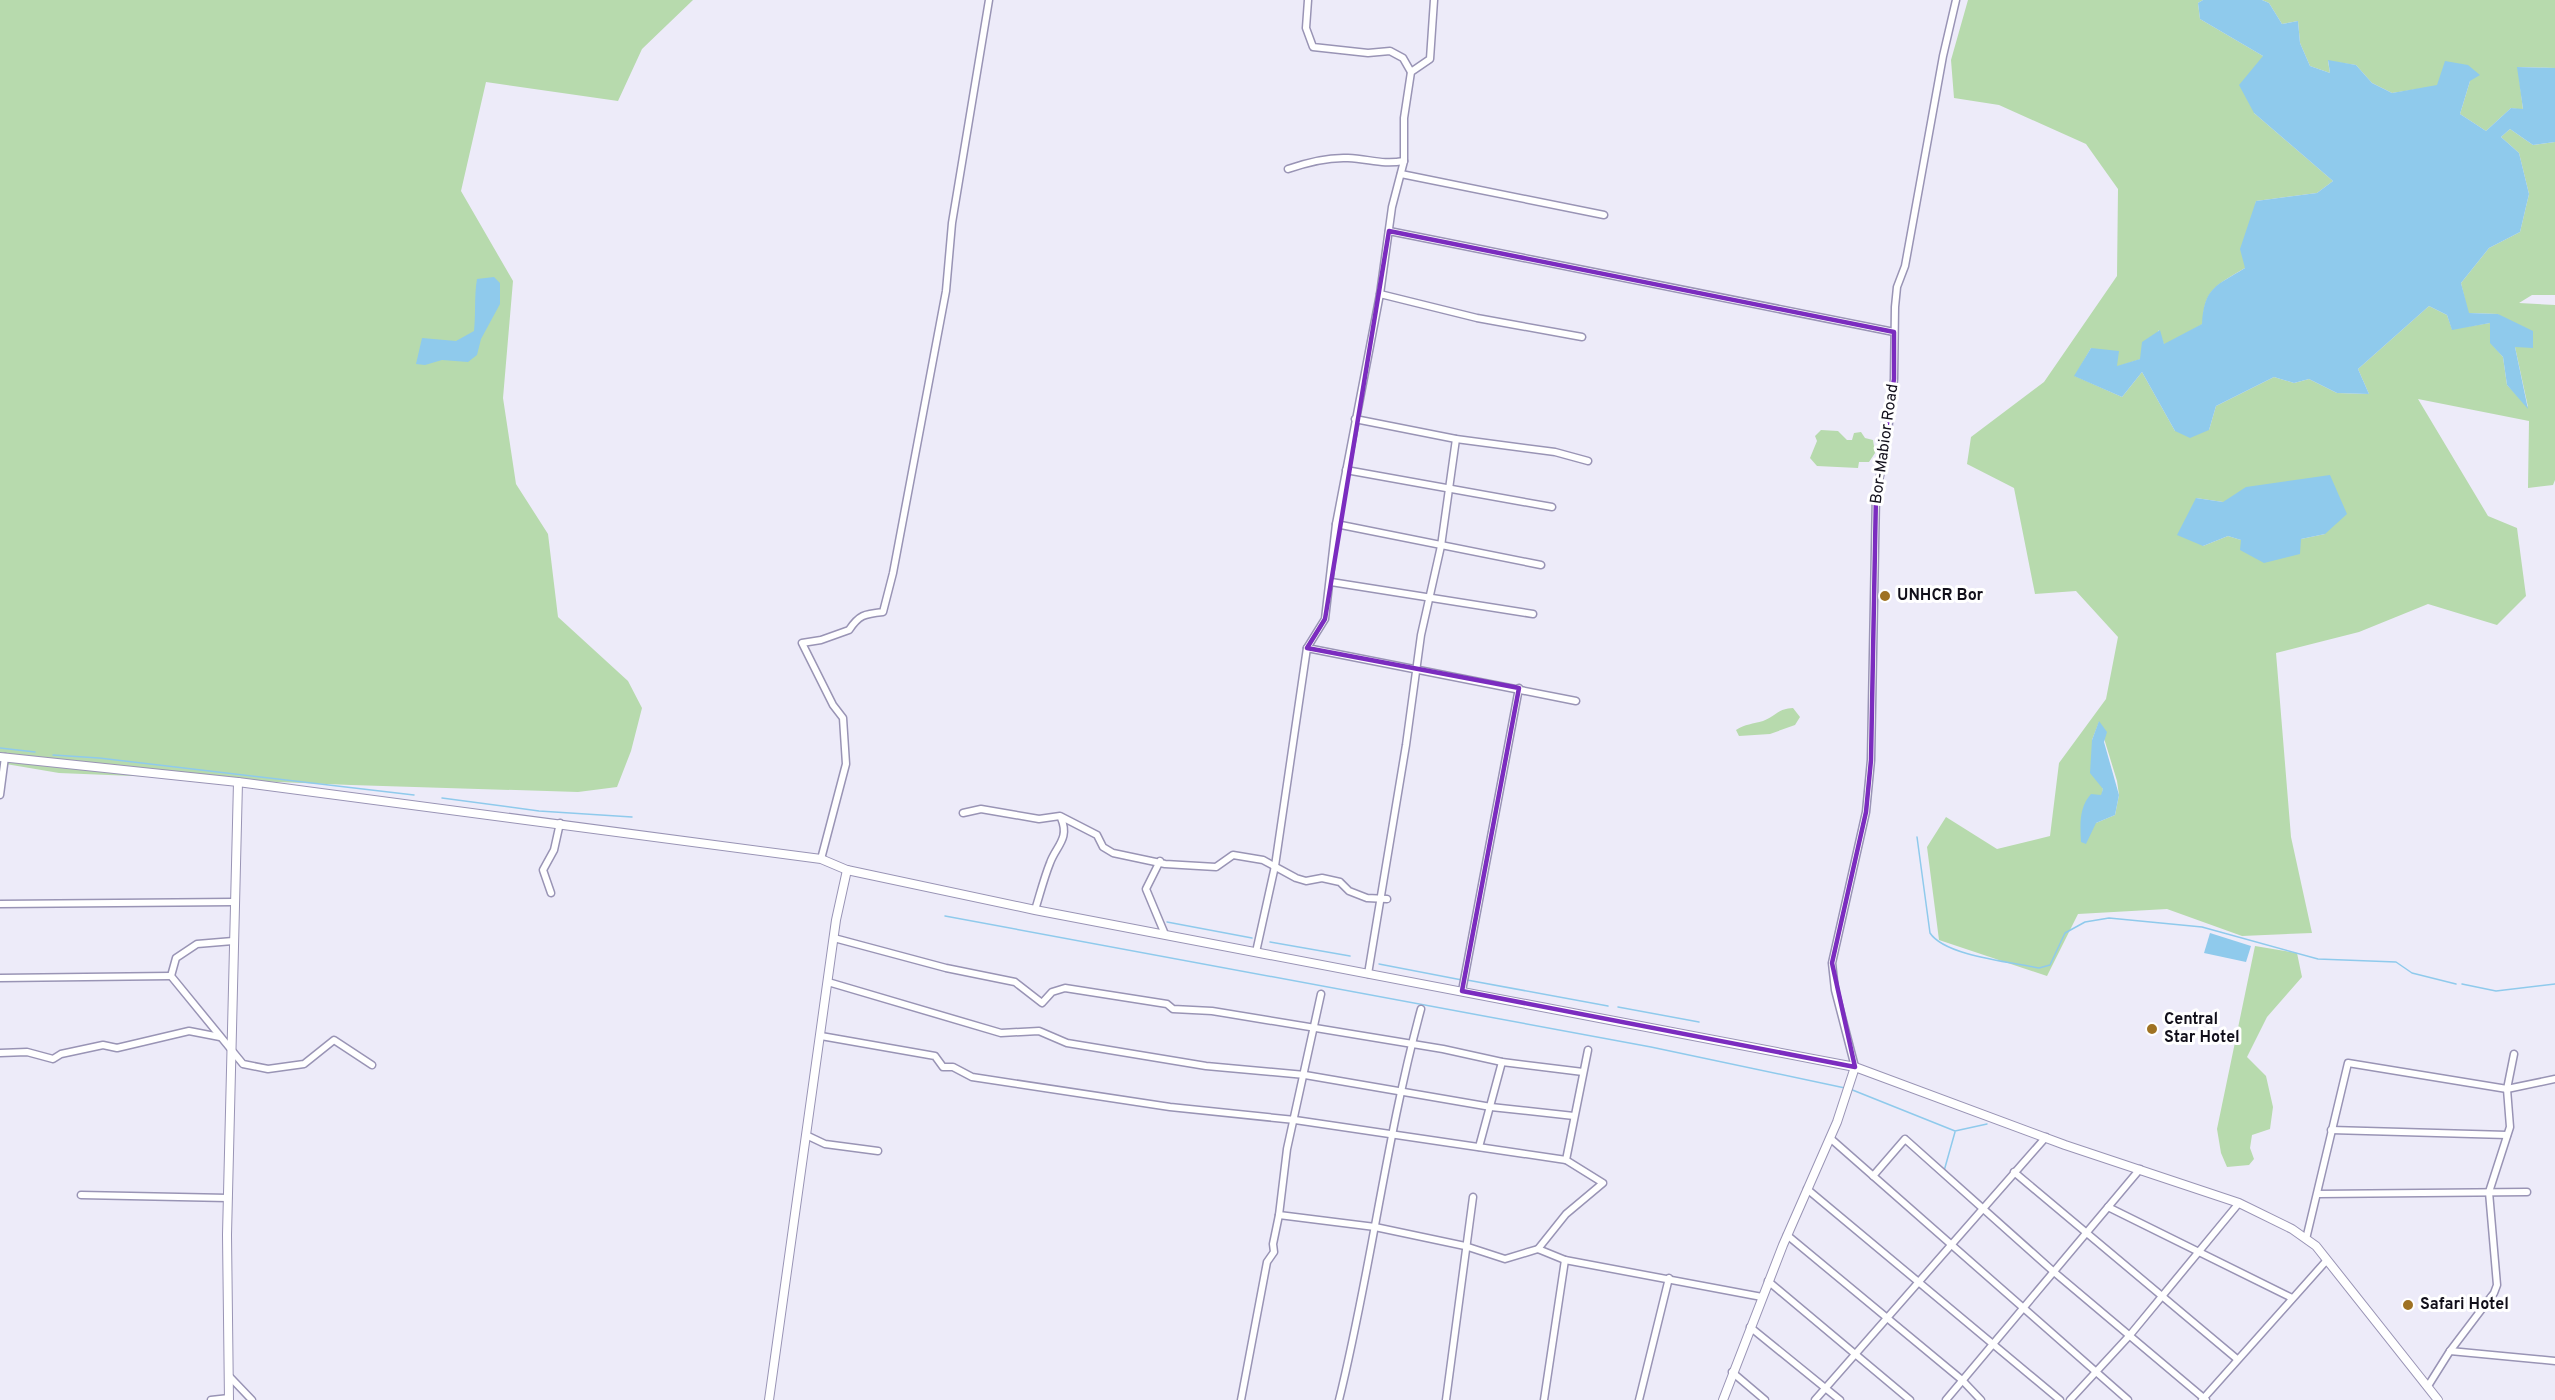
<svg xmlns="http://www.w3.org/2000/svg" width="2555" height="1400" font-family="Overpass,sans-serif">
<rect width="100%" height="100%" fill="#edebf9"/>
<!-- green -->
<g fill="#b7daad" fill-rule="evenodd">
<path d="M0 0H693L642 49 618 101 486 82 461 191 513 281 503 398 516 484 548 534 558 617 628 681 642 708 631 751 617 787 578 792 351 785 59 773 0 763Z"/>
<path d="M1968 0H2203L2198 3 2200 19 2263 56 2254 113 2333 181 2317 193 2256 201 2245 268C2217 285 2203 289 2203 324L2164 345 2159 330 2141 359 2116 367 2091 348 2075 376 2122 397 2142 372 2175 431 2209 430 2216 406 2274 377 2294 383 2309 379 2337 393 2369 394 2358 369 2429 306 2447 315 2452 329 2490 323V342L2503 357 2507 385 2528 407 2515 347 2498 314 2468 313 2461 283 2489 248 2520 232 2529 194 2519 153 2501 137 2510 129 2533 145 2555 142V295H2532L2519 303 2555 305V480L2553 485 2528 488 2529 421 2418 399 2488 516 2517 528 2526 596 2497 625 2428 604 2359 632 2276 653 2291 837 2312 933 2242 936 2167 909 2078 914 2047 976 1939 940 1927 847 1946 817 1997 849 2050 836 2059 763 2106 699 2118 637 2076 591 2035 594 2014 488 1967 464 1971 437 2044 382 2117 276 2118 189 2086 144 1999 105 1954 98 1951 60ZM2196 498 2223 502 2325 534 2301 539 2241 540 2228 536 2203 546ZM2099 722 2117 781 2119 795 2115 815 2096 823 2103 789 2098 779 2092 740Z"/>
<path d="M2262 0H2555V68L2518 67 2523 110 2511 108 2486 131 2460 114 2470 81 2392 93 2372 83 2356 65 2328 61 2330 73 2310 66 2300 43 2298 21 2282 24 2269 3Z"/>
<path d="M1821 430 1838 431 1847 440H1852L1854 433 1861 432 1865 438 1873 440 1875 453 1869 462H1859L1858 468 1817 466 1810 458 1817 441 1815 436Z"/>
<path d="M1793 708 1800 717 1795 725 1770 734 1739 736 1736 730C1745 724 1753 724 1763 721 1776 716 1777 709 1793 708Z"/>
<path d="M2255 946 2297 953 2302 977 2267 1017 2247 1057 2266 1076 2273 1107 2270 1129 2252 1135 2250 1148 2254 1159 2249 1165 2227 1167 2221 1153 2217 1129Z"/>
</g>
<!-- water -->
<g fill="#8fcaec">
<path d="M2203 0H2262L2269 3 2282 24 2298 21 2300 43 2310 66 2330 73 2328 60 2356 65 2372 83 2392 93 2437 85 2445 61 2468 65 2480 75 2470 81 2460 114 2486 131 2511 108 2523 109 2517 67 2555 68V142L2533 145 2510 129 2501 137 2519 153 2529 194 2520 232 2489 248 2461 283 2469 313 2498 314 2533 331V348L2515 347 2528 409 2507 385 2503 357 2490 343V323L2452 330 2447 315 2429 306 2358 369 2369 394 2337 393 2309 379 2294 383 2274 377 2216 406 2209 430 2190 438 2175 431 2142 372 2122 397 2074 376 2091 348 2119 351 2117 366 2140 359 2142 342 2160 330 2164 344 2202 324C2204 287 2216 286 2245 268L2240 249 2256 201 2317 193 2333 181 2254 113 2239 85 2263 56 2200 19 2198 3Z"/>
<path d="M494 277 500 283V304L481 339 477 355 468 362 442 360 425 365 416 364 422 338 456 341 474 331C476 312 474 297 477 279Z"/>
<path d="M2330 475 2347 514 2325 534 2301 539 2300 554 2264 563 2240 550 2241 540 2228 536 2203 546 2177 535 2196 498 2223 502 2246 487Z"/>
<path d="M2099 721 2107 732 2104 742 2119 795 2115 815 2096 823 2086 844 2081 842C2080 825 2079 807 2091 794L2101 795 2103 789 2090 773 2092 740Z"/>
<path d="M2210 933 2251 946 2246 962 2204 953Z"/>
</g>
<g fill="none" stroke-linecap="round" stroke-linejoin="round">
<!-- stream -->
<g stroke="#8fcaec" stroke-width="1.5">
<path d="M0 748 35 752"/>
<path d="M53 755 99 758 414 795"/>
<path d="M442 798 539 811 632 817"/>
<path d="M1917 837 1930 933C1945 956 2011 962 2039 968L2050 965 2065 933 2085 922 2109 918 2202 927 2318 959 2396 962 2412 973 2456 984"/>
<path d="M945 916 1651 1047 1845 1088"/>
<path d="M1167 922 1252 938"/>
<path d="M1270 942 1350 956"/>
<path d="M1379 964 1462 980"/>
<path d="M1467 980 1608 1006"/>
<path d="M2462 984 2496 991 2555 984"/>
<path d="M1618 1007 1699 1022"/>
<path d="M1850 1089 1955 1131 1987 1124"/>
<path d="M1944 1171 1955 1132"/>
</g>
<defs>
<g id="minor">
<path d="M1308 0 1306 28 1313 47 1368 53 1390 51 1403 58 1411 72"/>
<path d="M1288 169C1308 162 1328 157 1348 158 1370 159 1382 165 1404 161"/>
<path d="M1401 174 1604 215"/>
<path d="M1389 231 1894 332"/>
<path d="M1380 294 1477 318 1582 337"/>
<path d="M1355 419 1456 439 1555 452 1588 461"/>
<path d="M1346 470 1552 507"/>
<path d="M1336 524 1541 565"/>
<path d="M1331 582 1533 614"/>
<path d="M1307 648 1576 701"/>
<path d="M0 795 5 757"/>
<path d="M963 813 981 809 1039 819 1060 816 1097 835 1103 847 1113 853 1165 864 1216 867 1233 855 1263 860 1296 878 1306 881 1322 878 1340 882 1349 891 1367 898 1387 899"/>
<path d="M821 859 846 764 843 718 833 705 802 643 821 640 849 630C859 615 864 614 883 612L893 573 946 291 952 223 989 0"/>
<path d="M1160 861 1146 889 1164 932"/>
<path d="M551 893 543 870 554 850 560 823"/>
<path d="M0 904 234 902"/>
<path d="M1035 910C1040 894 1044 878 1050 863 1056 846 1070 839 1061 818"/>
<path d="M834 938 946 968 1015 982 1042 1003 1052 992 1065 988 1167 1004 1173 1009 1212 1011 1443 1049 1502 1062 1583 1072"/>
<path d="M233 941 197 944 176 958 171 976 243 1064 268 1069 304 1064 334 1040 372 1065"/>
<path d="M1256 952 1275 866 1307 648 1325 619 1336 524 1380 294 1392 207 1404 161V118L1411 72 1430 59 1434 0"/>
<path d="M1368 974 1406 745 1421 635 1441 546 1456 439"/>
<path d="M0 978 171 976"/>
<path d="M828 982 1001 1033 1039 1031 1067 1043 1206 1066 1305 1075 1491 1107 1574 1116"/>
<path d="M1462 991 1519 688"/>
<path d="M821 1036 935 1056 943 1067H953L972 1077 1170 1107 1295 1120 1566 1160"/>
<path d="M0 1053 27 1052 53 1059 61 1054 103 1045 117 1048 189 1031 220 1037"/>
<path d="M1855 1067 1835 990 1832 963 1866 812 1871 760 1876 494 1886 448 1894 379 1895 307 1897 287 1905 266 1943 56 1956 0"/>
<path d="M2331 1130 2507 1135"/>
<path d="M806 1135 825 1144 878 1151"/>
<path d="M1830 1138 2128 1400"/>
<path d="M1479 1147 1502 1062"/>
<path d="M2014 1172 2237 1359"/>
<path d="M1873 1176 1905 1139 2054 1272 2206 1400"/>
<path d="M1807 1189 2060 1400"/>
<path d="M2318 1194 2527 1192"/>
<path d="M81 1195 228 1198"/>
<path d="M2108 1207 2292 1298"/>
<path d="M1279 1215 1375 1227 1465 1246 1505 1259 1538 1249 1565 1260 1762 1297"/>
<path d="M1787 1235 1962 1380 1981 1400"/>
<path d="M2306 1239 2348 1063 2507 1089 2555 1079"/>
<path d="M1538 1249 1566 1214 1603 1183 1566 1160 1588 1050"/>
<path d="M1768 1281 1910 1400"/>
<path d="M1750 1327 1840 1400"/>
<path d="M2450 1351 2555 1361"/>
<path d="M1732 1372 1765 1400"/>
<path d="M230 1377 252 1400"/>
<path d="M2428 1386 2450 1351 2494 1293 2497 1285 2489 1192 2510 1127 2507 1089 2514 1054"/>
<path d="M211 1400 229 1398"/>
<path d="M1241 1400 1267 1262 1274 1252 1273 1244 1279 1215 1287 1149 1321 994"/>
<path d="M1339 1400C1371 1271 1386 1138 1421 1009"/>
<path d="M1446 1400 1473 1197"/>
<path d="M1544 1400 1565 1260"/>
<path d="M1639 1400 1669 1278"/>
<path d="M1815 1400 2046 1137"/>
<path d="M1946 1400 2140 1169"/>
<path d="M2070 1400 2130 1335 2239 1203"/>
<path d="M2202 1400 2327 1260"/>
</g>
<g id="tertiary">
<path d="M0 757 238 782 821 859 847 870 1035 910 1855 1067 2065 1145 2239 1203 2292 1229 2316 1246 2438 1400"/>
<path d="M229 1400 227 1235 238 782"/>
<path d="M769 1400 836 920 847 870"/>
<path d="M1723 1400 1783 1245 1837 1122 1855 1067"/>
</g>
</defs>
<!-- minor casing -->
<use href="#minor" stroke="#9994b5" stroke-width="9"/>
<!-- tertiary casing -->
<use href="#tertiary" stroke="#9994b5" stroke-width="10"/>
<!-- minor -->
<use href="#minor" stroke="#fff" stroke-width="6"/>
<!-- tertiary -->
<use href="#tertiary" stroke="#fff" stroke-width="8"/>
</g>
<!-- marked area -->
<path fill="none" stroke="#7b2cbf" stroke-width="4.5" stroke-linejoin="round" d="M1389 231 1894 332V379L1876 494 1871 760 1866 812 1832 963 1855 1067 1462 991 1519 688 1307 648 1325 619Z"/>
<!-- markers -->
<g fill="#9f7223" stroke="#fff" stroke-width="2">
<circle cx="1885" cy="596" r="6"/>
<circle cx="2152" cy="1029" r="6"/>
<circle cx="2408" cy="1305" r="6"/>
</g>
<g text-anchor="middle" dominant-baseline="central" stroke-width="6" stroke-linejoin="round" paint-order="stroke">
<!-- street labels -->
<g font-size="16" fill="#110f1a" stroke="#fff">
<text transform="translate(1885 444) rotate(-82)">Bor-Mabior Road</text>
</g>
<!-- poi labels -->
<g font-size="16" font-weight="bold" fill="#110f1a" stroke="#fff" text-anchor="start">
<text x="1897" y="596">UNHCR Bor</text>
<text x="2164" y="1020">Central<tspan x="2164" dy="18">Star Hotel</tspan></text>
<text x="2420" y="1305">Safari Hotel</text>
</g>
</g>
</svg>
